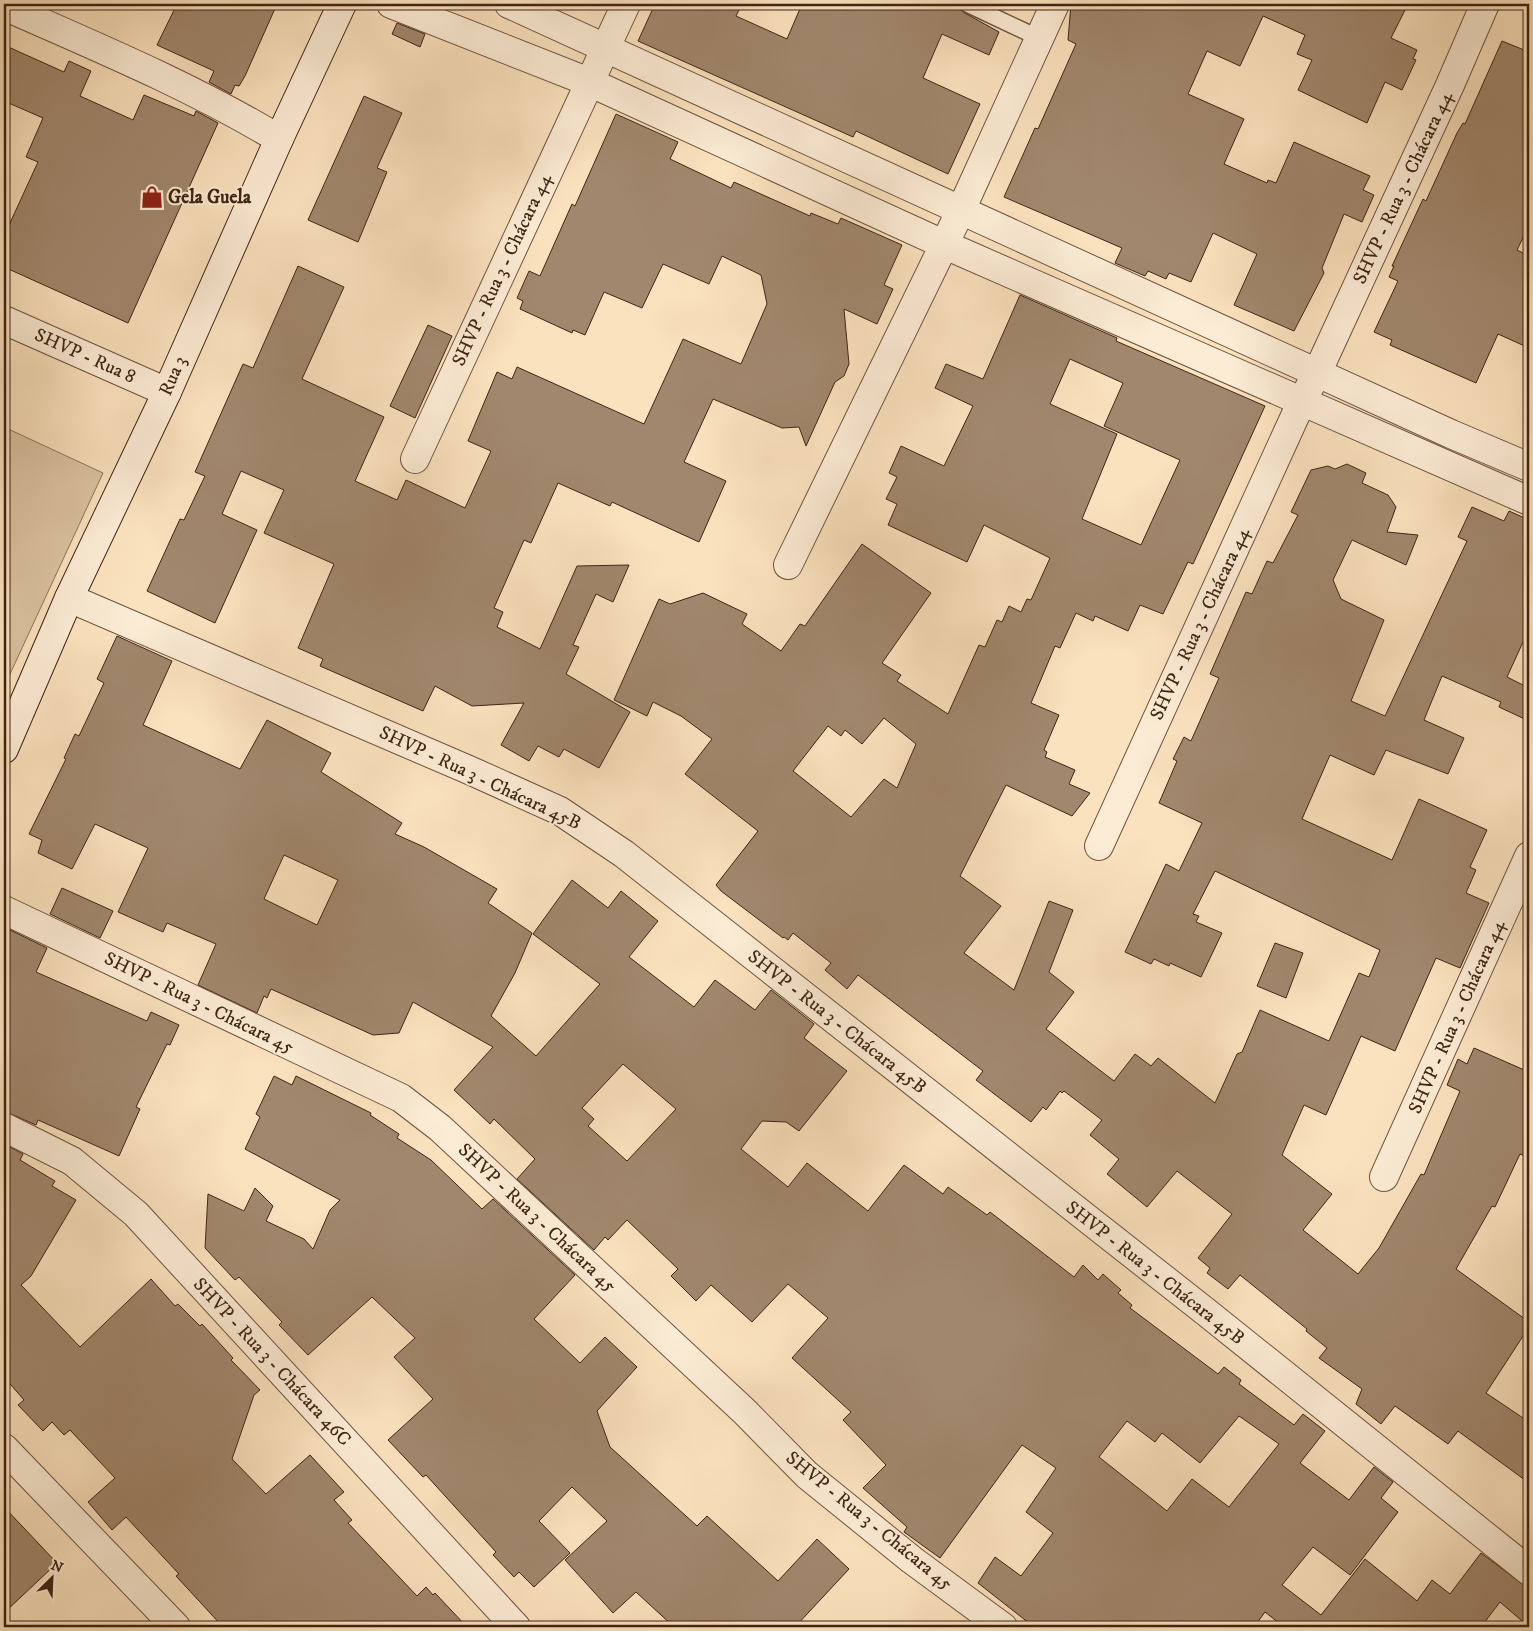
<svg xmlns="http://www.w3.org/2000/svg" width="1533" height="1631" font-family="'IM FELL DW Pica',serif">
<rect width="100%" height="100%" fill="#fbe2be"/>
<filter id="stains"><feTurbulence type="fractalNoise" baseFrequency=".004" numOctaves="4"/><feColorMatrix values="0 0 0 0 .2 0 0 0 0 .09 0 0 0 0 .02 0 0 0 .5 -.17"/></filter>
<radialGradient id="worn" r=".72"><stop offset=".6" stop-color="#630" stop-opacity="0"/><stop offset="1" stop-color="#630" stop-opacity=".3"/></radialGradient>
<!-- green -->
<path fill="#dbc2a1" stroke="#8d745b" d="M4 427 103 473 4 687Z"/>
<!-- building -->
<g fill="#a1876d" stroke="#3f2515" fill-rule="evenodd">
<path d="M177 4H277L245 76 239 86 235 85 231 94 209 82 214 71 157 45Z"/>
<path d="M655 4H742L736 16 787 39 802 4H958L963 12 999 32 989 55 942 34 923 78 980 104 948 174 856 131 853 137 638 41Z"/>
<path d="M1071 4H1408L1391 38 1417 50 1413 59 1416 60 1402 90 1385 82 1367 123 1298 90 1312 60 1297 54 1305 35 1263 16 1240 66 1207 51 1188 94 1244 119 1224 164 1267 183 1268 180 1276 183 1294 142 1370 176 1363 190 1374 195 1362 222 1344 214 1322 268 1324 273 1294 331 1234 305 1257 254 1213 233 1191 282 1169 273 1166 279 1148 271 1145 276 1115 263 1122 248 1004 197 1035 128 1038 129 1076 44 1068 40Z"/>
<path d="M397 23 425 34 420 47 392 34Z"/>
<path d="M1502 41 1529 52V225L1517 250 1529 256V348L1498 334 1476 383 1390 345 1392 340 1374 332 1398 281 1389 277 1394 266H1392L1423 199 1426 201 1457 133 1463 123 1465 124Z"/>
<path d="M4 45 64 72 69 61 91 71 80 96 133 120 144 95 194 116 196 111 218 123 128 323 4 267V236L38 162 26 157 43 118 4 101Z"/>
<path d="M364 96 402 113 377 168 387 172 358 242 308 220Z"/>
<path d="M616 114 678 142 670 159 731 188 734 182 810 216 811 213 838 224 841 218 902 245 884 285 893 289 877 324 844 309 849 364 844 376 835 382 806 446 799 427 782 428 713 399 684 462 726 481 699 542 612 502 610 506 558 483 531 543 524 540 494 608 503 612 497 627 540 649 577 566 629 565 613 602 596 594 573 645 579 647 566 674 630 712 599 768 564 749 559 757 538 746 529 761 501 745 524 703 472 706 435 686 423 711 320 666 323 659 298 648 334 564 264 533 284 490 241 471 222 514 257 530 215 623 147 591 180 519 184 520 205 476 195 472 243 364 253 368 298 266 344 287 302 379 384 417 355 481 397 500 406 480 465 508 491 451 468 441 497 372 512 379 517 367 644 424 683 339 741 364 767 304 761 275 722 256 709 284 663 264 642 308 604 292 585 335 573 330 572 333 520 309 523 301 517 298 529 271 540 276 572 204 575 206Z"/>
<path d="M1020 295 1117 338 1116 341 1265 406 1193 564 1188 562 1163 614 1140 605 1128 631 1095 616 1093 621 1076 613 1060 648 1055 646 1031 703 1059 715 1044 750 1047 752 1045 757 1075 770 1069 784 1090 793 1072 816 1006 785 960 876 1001 906 964 953 1014 990 1049 901 1073 910 1049 972 1074 992 1046 1029 1114 1081 1135 1054 1151 1066 1158 1058 1215 1103 1237 1054 1242 1052 1260 1010 1329 1041 1359 973 1369 977 1380 950 1215 871 1193 914 1199 916 1196 922 1222 933 1201 977 1170 963 1169 966 1154 959 1151 964 1125 952 1166 864 1179 871 1202 823 1159 803 1177 761 1173 759 1184 737 1191 741 1219 678 1210 674 1246 592 1252 594 1267 561 1273 563 1298 515 1291 512 1311 470 1328 466 1335 469 1347 464 1366 473 1362 483 1388 495 1396 507 1387 532 1418 535 1406 565 1352 540 1333 580 1341 599 1384 620 1351 701 1385 716 1467 541 1458 537 1472 507 1504 521 1509 511 1529 520V629L1507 677 1529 688V721L1499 707 1501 702 1442 676 1424 720 1464 738 1448 774 1386 750 1374 775 1330 755 1302 819 1392 860 1419 799 1487 830 1470 867 1476 870 1466 893 1489 903 1460 968 1436 958 1395 1051 1361 1036 1326 1115 1304 1105 1282 1155 1332 1194 1303 1230 1358 1274 1379 1248 1421 1174 1424 1175 1460 1091 1447 1085 1458 1059 1467 1064 1474 1048 1529 1072V1158L1520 1154 1495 1207 1492 1206 1456 1269 1529 1322V1327L1486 1393 1529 1422V1483L1458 1431 1448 1444 1395 1406 1381 1424 1356 1404 1362 1389 1319 1358 1327 1348 1306 1331 1307 1329 1240 1275 1228 1289 1207 1273 1210 1268 1198 1258 1232 1214 1177 1171 1147 1207 1107 1174 1119 1159 1090 1135 1102 1120 1064 1091 1062 1093 1060 1091 1046 1110 1043 1107 1031 1122 976 1080 983 1071 858 975 847 989 825 970 831 963 793 933 788 940 784 937 783 938 721 891 716 885 758 831 685 774 712 739 681 716 653 702 647 716 614 700 659 599 670 604 703 593 747 614 742 624 781 651 800 624 805 626 862 544 931 593 882 663 901 675 897 681 948 714 979 645 985 647 997 620 1002 622 1009 606 1021 612 1027 599 1031 600 1050 558 984 525 967 562 888 525 897 504 886 499 897 477 889 473 901 446 944 466 973 406 935 388 946 364 983 379ZM1070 359 1123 383 1104 426 1180 460 1141 545 1082 519 1117 434 1050 404ZM884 718 916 744 897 788 884 779 851 817 793 771 828 726 841 736 845 730 862 744Z"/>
<path d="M428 325 452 336 415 418 390 406Z"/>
<path d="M117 636 172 661 143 725 240 769 267 720 331 753 321 772 402 823 395 834 424 847 497 889 488 903 532 933 515 973 491 1016 536 1056 600 984 533 934 572 880 608 908 621 891 658 921 629 957 694 1007 715 980 755 1010 771 990 814 1024 804 1038 847 1071 799 1131 786 1122 762 1121 741 1149 788 1187 807 1163 868 1211 904 1165 943 1194 948 1187 987 1215 990 1212 1074 1277 1083 1265 1098 1280 1103 1274 1121 1290 1118 1293 1132 1305 1130 1308 1218 1374 1224 1367 1241 1380 1239 1384 1294 1425 1303 1414 1325 1431 1300 1463 1349 1500 1374 1467 1393 1482 1381 1498 1398 1512 1350 1575 1313 1547 1282 1585 1321 1615 1365 1559 1417 1601 1432 1580 1450 1594 1481 1553 1529 1589V1627L1500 1602 1481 1627H1284L1265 1612 1254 1627H1034L978 1583 995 1557 1021 1576 1053 1533 1026 1512 1056 1468 1022 1445 940 1558 904 1532 907 1527 863 1488 886 1465 843 1420 851 1412 792 1358 828 1318 788 1284 752 1322 711 1285 696 1301 671 1276 678 1269 627 1220 608 1240 605 1237 594 1250 517 1179 535 1159 494 1119 490 1124 454 1090 493 1047 413 1002 399 1033 373 1035 271 989 267 998 264 996 257 1013 198 985 216 944 167 923 163 932 118 912 148 848 95 824 72 869 38 853 42 840 29 834 66 759 64 758 75 734 79 736 104 683 97 679ZM284 855 338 880 317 925 264 899ZM623 1064 676 1109 627 1161 588 1126 594 1119 582 1108ZM1239 1416 1279 1444 1229 1507 1192 1479 1167 1511 1099 1457 1127 1421 1155 1442 1162 1433 1200 1463Z"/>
<path d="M62 888 113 911 100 938 50 914Z"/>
<path d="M4 927 47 948 36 972 147 1021 151 1012 179 1025 170 1045 167 1044 136 1107 140 1109 119 1156 38 1120 36 1125 4 1111Z"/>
<path d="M1275 943 1303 953 1286 998 1257 986Z"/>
<path d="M274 1076 292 1085 296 1076 371 1113 370 1115 399 1134 397 1138 431 1160 482 1209 493 1199 575 1275 534 1319 580 1363 605 1337 637 1367 597 1411 610 1447 697 1526 707 1516 778 1581 817 1539 849 1569 795 1627H674L636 1592 613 1613 565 1560 607 1521 572 1487 539 1521 570 1553 534 1587 519 1572 514 1577 493 1555 496 1552 426 1475 423 1477 388 1440 433 1399 394 1357 415 1338 372 1297 308 1355 279 1325 282 1322 239 1277 235 1280 205 1248 208 1194 244 1211 255 1188 273 1206 266 1221 304 1239 313 1249 330 1210 340 1200 245 1149 260 1117 256 1114Z"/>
<path d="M4 1144 23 1154 20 1160 55 1181 52 1186 76 1200 31 1276 21 1285 80 1347 151 1279 175 1306 178 1304 200 1326 202 1324 233 1358 231 1360 260 1390 254 1395 232 1459 266 1494 310 1455 344 1492 334 1500 352 1520 348 1523 417 1596 426 1587 433 1595 435 1593 467 1627H223L176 1576 179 1574 126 1517 112 1530 88 1502 115 1478 70 1430 64 1435 52 1422 43 1431 18 1405 24 1400 4 1377Z"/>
<path d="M4 1507 57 1563 4 1613Z"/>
</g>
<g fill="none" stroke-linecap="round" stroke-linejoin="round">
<defs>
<path id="service" d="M967 4 1039 38"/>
<g id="minor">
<path d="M391 4 589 82 943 244 1529 501"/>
<path d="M509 4 1451 434 1529 467"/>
<path d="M4 6C97 47 191 86 279 139"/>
<path d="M415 459 626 4"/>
<path d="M788 565 961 210 1055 4"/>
<path d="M69 598 469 770 560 811 624 854 1206 1312 1529 1571"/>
<path d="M1099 846 1301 403 1318 371 1450 85 1485 4"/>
<path d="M4 910 401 1098 440 1128 744 1411 807 1475 912 1560 1003 1627"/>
<path d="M4 1127 72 1161 136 1214 516 1627"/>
<path d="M1384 1177 1529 856"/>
<path d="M4 1448 176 1627"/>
</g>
<path id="tertiary" d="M4 320 167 392"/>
<path id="secondary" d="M4 749 69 598 167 392 279 139 342 4"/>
</defs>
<!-- service casing -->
<use href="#service" stroke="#6e543f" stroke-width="18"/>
<!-- minor casing -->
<use href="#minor" stroke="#6e543f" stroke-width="30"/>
<!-- tertiary casing -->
<use href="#tertiary" stroke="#6e543f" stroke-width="30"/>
<!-- secondary casing -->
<use href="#secondary" stroke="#3f2515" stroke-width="30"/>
<!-- service -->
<use href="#service" stroke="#fcecd5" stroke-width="15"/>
<!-- minor -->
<use href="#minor" stroke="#fcecd5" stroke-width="28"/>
<!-- tertiary -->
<use href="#tertiary" stroke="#fcecd5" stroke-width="28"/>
<!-- secondary -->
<use href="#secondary" stroke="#fcecd5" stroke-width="28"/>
</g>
<!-- icons -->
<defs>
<symbol id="shop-bare" viewBox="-9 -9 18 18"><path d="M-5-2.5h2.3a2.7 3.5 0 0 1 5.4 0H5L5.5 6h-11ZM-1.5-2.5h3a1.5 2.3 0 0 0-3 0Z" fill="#8f2418" stroke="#fcecd5" stroke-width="2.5" paint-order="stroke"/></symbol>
</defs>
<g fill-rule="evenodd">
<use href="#shop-bare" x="136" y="181" width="32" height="32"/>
</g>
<g text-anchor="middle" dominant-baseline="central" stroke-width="4" stroke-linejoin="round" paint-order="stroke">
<!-- street labels -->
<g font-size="19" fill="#3f2515" stroke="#fcecd5">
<text transform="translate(1403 188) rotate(-65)">SHVP - Rua 3 - Chácara 44</text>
<text transform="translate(502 270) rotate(-65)">SHVP - Rua 3 - Chácara 44</text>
<text transform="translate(85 356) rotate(24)">SHVP - Rua 8</text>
<text transform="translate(173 376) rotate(-66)">Rua 3</text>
<text transform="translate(1200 624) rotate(-65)">SHVP - Rua 3 - Chácara 44</text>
<text transform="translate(480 778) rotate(25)">SHVP - Rua 3 - Chácara 45B</text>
<text transform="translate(199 1003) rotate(26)">SHVP - Rua 3 - Chácara 45</text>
<text transform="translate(1457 1017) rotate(-66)">SHVP - Rua 3 - Chácara 44</text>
<text transform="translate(837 1022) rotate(38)">SHVP - Rua 3 - Chácara 45B</text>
<text transform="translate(537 1218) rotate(43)">SHVP - Rua 3 - Chácara 45</text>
<text transform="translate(1155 1273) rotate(38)">SHVP - Rua 3 - Chácara 45B</text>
<text transform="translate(272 1362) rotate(47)">SHVP - Rua 3 - Chácara 46C</text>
<text transform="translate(869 1521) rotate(39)">SHVP - Rua 3 - Chácara 45</text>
</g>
<!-- poi labels -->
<g font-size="19" font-weight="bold" fill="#3f2515" stroke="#fcecd5" text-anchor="start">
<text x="168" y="197">Gela Guela</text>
</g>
</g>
<!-- margin -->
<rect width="1533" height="1631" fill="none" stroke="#fbe2be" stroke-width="20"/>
<rect x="5" y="5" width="1523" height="1621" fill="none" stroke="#3f2515" stroke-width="2.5"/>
<rect x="10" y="10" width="1513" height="1611" fill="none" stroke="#3f2515"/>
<!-- north arrow -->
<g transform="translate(52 1578) rotate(24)" stroke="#fcecd5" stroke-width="4" paint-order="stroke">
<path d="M0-4L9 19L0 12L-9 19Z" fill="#3f2515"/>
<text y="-8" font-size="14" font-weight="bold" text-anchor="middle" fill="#3f2515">N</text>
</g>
<rect width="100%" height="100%" filter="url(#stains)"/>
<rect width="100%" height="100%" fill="url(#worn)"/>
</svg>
